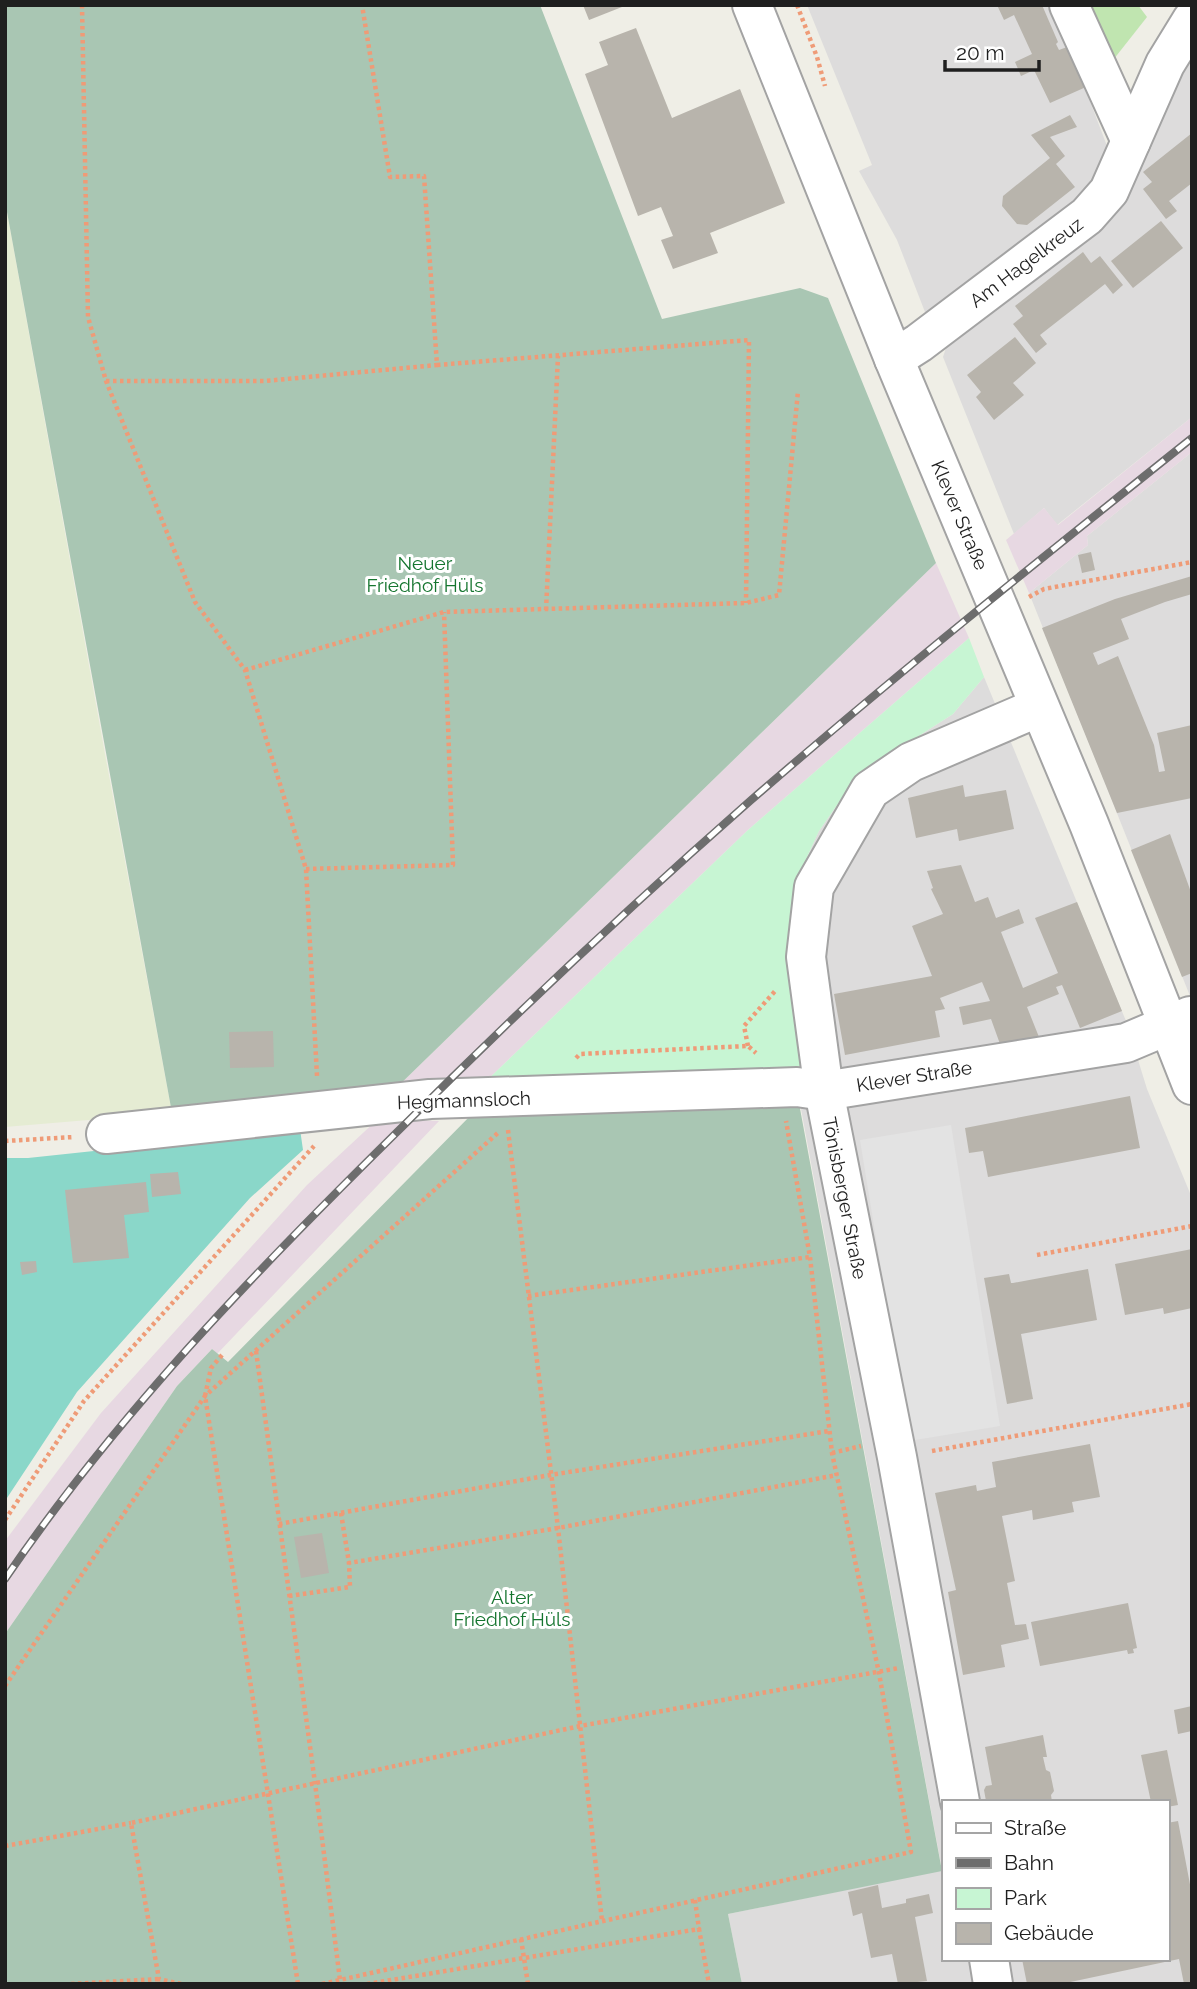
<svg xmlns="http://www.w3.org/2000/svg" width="1197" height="1989" font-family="Raleway,sans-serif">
<rect width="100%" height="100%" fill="#efeee6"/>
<!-- residential -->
<g fill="#dddcdc" fill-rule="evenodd">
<path d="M807 5H1048L1087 87 1085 88 1107 146V165L1086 200 938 317 925 312 897 240 859 171 872 165Z"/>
<path d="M1192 44V417L1057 525 1044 508 1014 534 943 357 948 342 1100 222Z"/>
<path d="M1192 452V1001L1029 593 1088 545 1087 536Z"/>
<path d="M984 677 1126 1021 1147 1089 1192 1198V1984H742L728 1914 942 1870 794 1071 789 924 801 870 819 831 851 785 889 755 953 714ZM943 1802H1167V1959H943Z"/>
</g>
<!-- industrial -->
<g fill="#e7d8e2">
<path d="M1192 417V452L1087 536 1088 545 1029 593 1006 540 1044 508 1058 525Z"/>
<path d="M936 563 969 638 748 830 482 1085 390 1094Z"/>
<path d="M378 1119 439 1121 217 1354 212 1349 177 1386 5 1634V1541L101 1413 307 1185Z"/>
</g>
<!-- farmland -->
<path fill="#e5ecd3" d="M5 201 105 754 172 1113 5 1127Z"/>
<!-- grass -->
<path fill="#c0e5b0" d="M1077 5H1138L1147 17 1106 69Z"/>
<!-- cemetery -->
<g fill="#a9c6b3">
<path d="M5 5H540L662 319 800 288 828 298 936 563 390 1094 172 1113 5 201Z"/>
<path d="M798 1098 942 1871 728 1914 742 1984H5V1634L177 1386 212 1349 228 1362 473 1113Z"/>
</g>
<!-- park -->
<path fill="#c7f5d3" d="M969 638 984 677 953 714 889 755 851 785 819 831 801 870 789 924V984L802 1070 482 1085 748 830Z"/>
<!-- pitch -->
<path fill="#8ad7c9" d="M300 1129 303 1150 250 1198 77 1392 5 1501V1158H28Z"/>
<!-- parking -->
<path fill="#e3e3e3" d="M951 1125 1000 1426 909 1441 860 1140Z"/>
<!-- building -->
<g fill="#b8b4ac">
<path d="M583 5H627L589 20Z"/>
<path d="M997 5H1042L1058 42 1056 44 1059 50 1067 47 1086 87 1050 103 1034 70 1021 76 1015 62 1032 54 1014 15 1004 20Z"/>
<path d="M636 28 672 118 740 89 785 203 710 233 718 253 673 269 661 240 673 236 661 207 638 216 585 74 608 65 599 42Z"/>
<path d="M1070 115 1077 127 1050 137 1065 156 1056 164 1075 187 1027 225 1017 224 1002 206 1003 196 1050 158 1031 135Z"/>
<path d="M1192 133V183L1169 201 1177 211 1166 219 1143 189 1152 182 1143 172Z"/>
<path d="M1161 221 1183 248 1133 288 1111 261Z"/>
<path d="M1083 252 1091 263 1100 256 1123 285 1113 294 1105 284 1072 310 1040 335 1047 344 1036 353 1013 324 1023 316 1015 306Z"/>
<path d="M1015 337 1036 363 1013 383 1024 395 994 420 976 397 981 392 967 375Z"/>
<path d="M1091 552 1095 570 1082 573 1078 555Z"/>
<path d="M1192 576V594L1165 602 1121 619 1129 639 1093 653 1098 665 1118 656 1154 745 1159 772 1165 771 1157 733 1192 725V798L1117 813 1042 628 1115 599Z"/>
<path d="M963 785 965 797 1006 790 1014 829 959 841 957 829 916 838 908 798Z"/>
<path d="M1170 834 1192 895V973L1182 977 1131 850Z"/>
<path d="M961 865 975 902 988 897 996 918 1019 909 1024 923 1001 932 1023 988 1058 973 1035 918 1077 902 1122 1011 1080 1028 1062 985 1056 987 1059 994 1027 1007 1039 1037 1000 1044 991 1019 963 1025 959 1007 990 1001 982 982 940 998 945 1009 935 1011 940 1037 845 1055 834 994 932 976 912 926 943 914 931 889 933 888 927 871Z"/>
<path d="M273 1031 274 1067 230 1068 229 1032Z"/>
<path d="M1130 1096 1140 1148 988 1177 983 1151 969 1153 965 1128Z"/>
<path d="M178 1172 181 1194 152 1197 150 1174Z"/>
<path d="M146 1182 149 1212 124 1215 129 1258 73 1263 65 1190Z"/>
<path d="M1192 1249V1308L1164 1314 1163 1308 1125 1315 1115 1264Z"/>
<path d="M36 1261 37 1272 22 1275 20 1262Z"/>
<path d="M1088 1269 1097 1320 1021 1334 1033 1399 1007 1404 984 1278 1009 1274 1011 1283H1013Z"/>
<path d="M1090 1444 1100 1497 1072 1502 1074 1512 1033 1520 1032 1510 1002 1516 1015 1581 1007 1583 1015 1625 1026 1624 1029 1639 1001 1645 1005 1667 963 1675 948 1592 956 1590 935 1493 976 1485 977 1491 996 1487 992 1462Z"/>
<path d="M322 1533 329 1573 301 1578 294 1537Z"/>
<path d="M1128 1603 1137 1648 1133 1649 1134 1653 1128 1654 1127 1650 1040 1666 1031 1622Z"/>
<path d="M1192 1706V1731L1178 1734 1174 1710Z"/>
<path d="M1043 1735 1047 1757H1043L1046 1770 1050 1772 1054 1791 1051 1795 1052 1802 986 1801 984 1790 986 1786 992 1785 985 1747Z"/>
<path d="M1167 1750 1178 1805 1167 1807V1802H1151L1141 1755Z"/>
<path d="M1178 1821 1192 1895V1984H1184L1179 1959 1061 1984H1027L1022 1959H1167V1823Z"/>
<path d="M878 1885 882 1908 906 1903V1899L929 1894 933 1913 915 1917 927 1981 898 1984 892 1954 871 1958 862 1913 853 1916 848 1892Z"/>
</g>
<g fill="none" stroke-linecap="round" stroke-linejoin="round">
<defs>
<g id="minor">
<path d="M752 5 894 359 1089 824 1192 1085"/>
<path d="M1069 5 1131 141"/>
<path d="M894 359 919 343 1087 216 1109 191 1165 64 1192 20"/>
<path d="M106 1134 430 1099 797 1087 824 1091 1126 1043 1190 1016"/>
<path d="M960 1802 897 1457 824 1091 806 957 814 887 870 790 911 762 1039 707"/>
<path d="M989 1959 993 1984"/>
</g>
</defs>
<!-- minor casing -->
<use href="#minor" stroke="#a3a3a3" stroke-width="42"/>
<!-- path -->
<g stroke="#ef9b77" stroke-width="4.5" stroke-dasharray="3.5 3.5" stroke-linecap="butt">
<path d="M82 5 88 317 106 381 195 602 245 670 306 869 317 1076"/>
<path d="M797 5 817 57 825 86"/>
<path d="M437 365 749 340 746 603"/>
<path d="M106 381H265L437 365 424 176 390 177 362 5"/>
<path d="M1029 597 1044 589 1192 562"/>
<path d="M546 610 558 356"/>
<path d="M245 670 444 612 746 603 779 595 798 391"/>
<path d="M306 869 453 865 444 612"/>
<path d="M748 1046 744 1026 776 990"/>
<path d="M576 1058 580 1054 748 1046 756 1053"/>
<path d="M508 1130 558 1528 602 1921"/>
<path d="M5 1141 74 1137"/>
<path d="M1037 1255 1192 1226"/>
<path d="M528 1296 810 1257"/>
<path d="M256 1351 315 1783 340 1980"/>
<path d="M222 1355 211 1368 205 1396 298 1984"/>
<path d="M932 1451 1192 1404"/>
<path d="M832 1453 861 1446"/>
<path d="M341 1513 349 1563"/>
<path d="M5 1520 84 1401 314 1146"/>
<path d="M279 1524 550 1475 829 1431"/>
<path d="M289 1596 350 1587 349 1563 558 1528 837 1475"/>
<path d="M5 1686 205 1396 500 1131"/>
<path d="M5 1846 131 1823"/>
<path d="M695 1900 699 1929"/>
<path d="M521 1939 528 1984"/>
<path d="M71 1984 159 1979V1984"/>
<path d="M181 1984 159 1979 131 1823 580 1726 899 1668"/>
<path d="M322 1984 911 1852 879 1673 832 1453 810 1257 786 1121"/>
<path d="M367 1984 699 1929 709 1984"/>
</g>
<!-- minor -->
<use href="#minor" stroke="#fff" stroke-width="38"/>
<defs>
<path id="rail" d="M5 1579C116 1416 253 1274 393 1136 508 1021 627 909 750 801 894 676 1043 557 1192 438"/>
</defs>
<!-- rail casing -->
<use href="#rail" stroke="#6d6d6d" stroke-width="8"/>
<!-- rail -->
<use href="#rail" stroke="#fff" stroke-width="5" stroke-dasharray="16" stroke-linecap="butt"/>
</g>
<g text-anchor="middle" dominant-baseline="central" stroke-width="6" stroke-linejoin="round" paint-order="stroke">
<!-- street labels -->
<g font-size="19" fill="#1f1f1f" stroke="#fff">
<text transform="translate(1026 262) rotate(-37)">Am Hagelkreuz</text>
<text transform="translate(960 515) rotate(67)">Klever Straße</text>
<text transform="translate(914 1076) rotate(-9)">Klever Straße</text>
<text transform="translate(464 1100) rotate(-2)">Hegmannsloch</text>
<text transform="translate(845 1198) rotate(79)">Tönisberger Straße</text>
</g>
<!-- park labels -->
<g font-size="19" fill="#15752f" stroke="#fff">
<text x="425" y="563">Neuer<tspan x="425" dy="22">Friedhof Hüls</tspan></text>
<text x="512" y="1597">Alter<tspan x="512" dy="22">Friedhof Hüls</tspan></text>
</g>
</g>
<!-- border -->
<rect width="1197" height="1989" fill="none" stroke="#1f1f1f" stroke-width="14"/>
<!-- legend -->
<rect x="942" y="1800" width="228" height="161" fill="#ffffff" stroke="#a5a5a5" stroke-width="2"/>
<rect x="956" y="1823" width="35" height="10" fill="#ffffff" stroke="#a5a5a5" stroke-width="2"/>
<text x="1004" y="1835" font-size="21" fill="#1f1f1f">Straße</text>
<rect x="956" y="1858" width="35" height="10" fill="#6d6d6d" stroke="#a5a5a5" stroke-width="2"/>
<text x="1004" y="1870" font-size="21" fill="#1f1f1f">Bahn</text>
<rect x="956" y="1888" width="35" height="21" fill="#c7f5d3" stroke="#a5a5a5" stroke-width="2"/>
<text x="1004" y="1905" font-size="21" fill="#1f1f1f">Park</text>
<rect x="956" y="1923" width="35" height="21" fill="#b8b4ac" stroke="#a5a5a5" stroke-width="2"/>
<text x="1004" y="1940" font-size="21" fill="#1f1f1f">Gebäude</text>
<!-- scale -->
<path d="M945 60v10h94v-10" fill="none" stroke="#1f1f1f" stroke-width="3.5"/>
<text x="956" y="60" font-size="21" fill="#1f1f1f" stroke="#ffffff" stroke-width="5" paint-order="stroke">20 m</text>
</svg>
